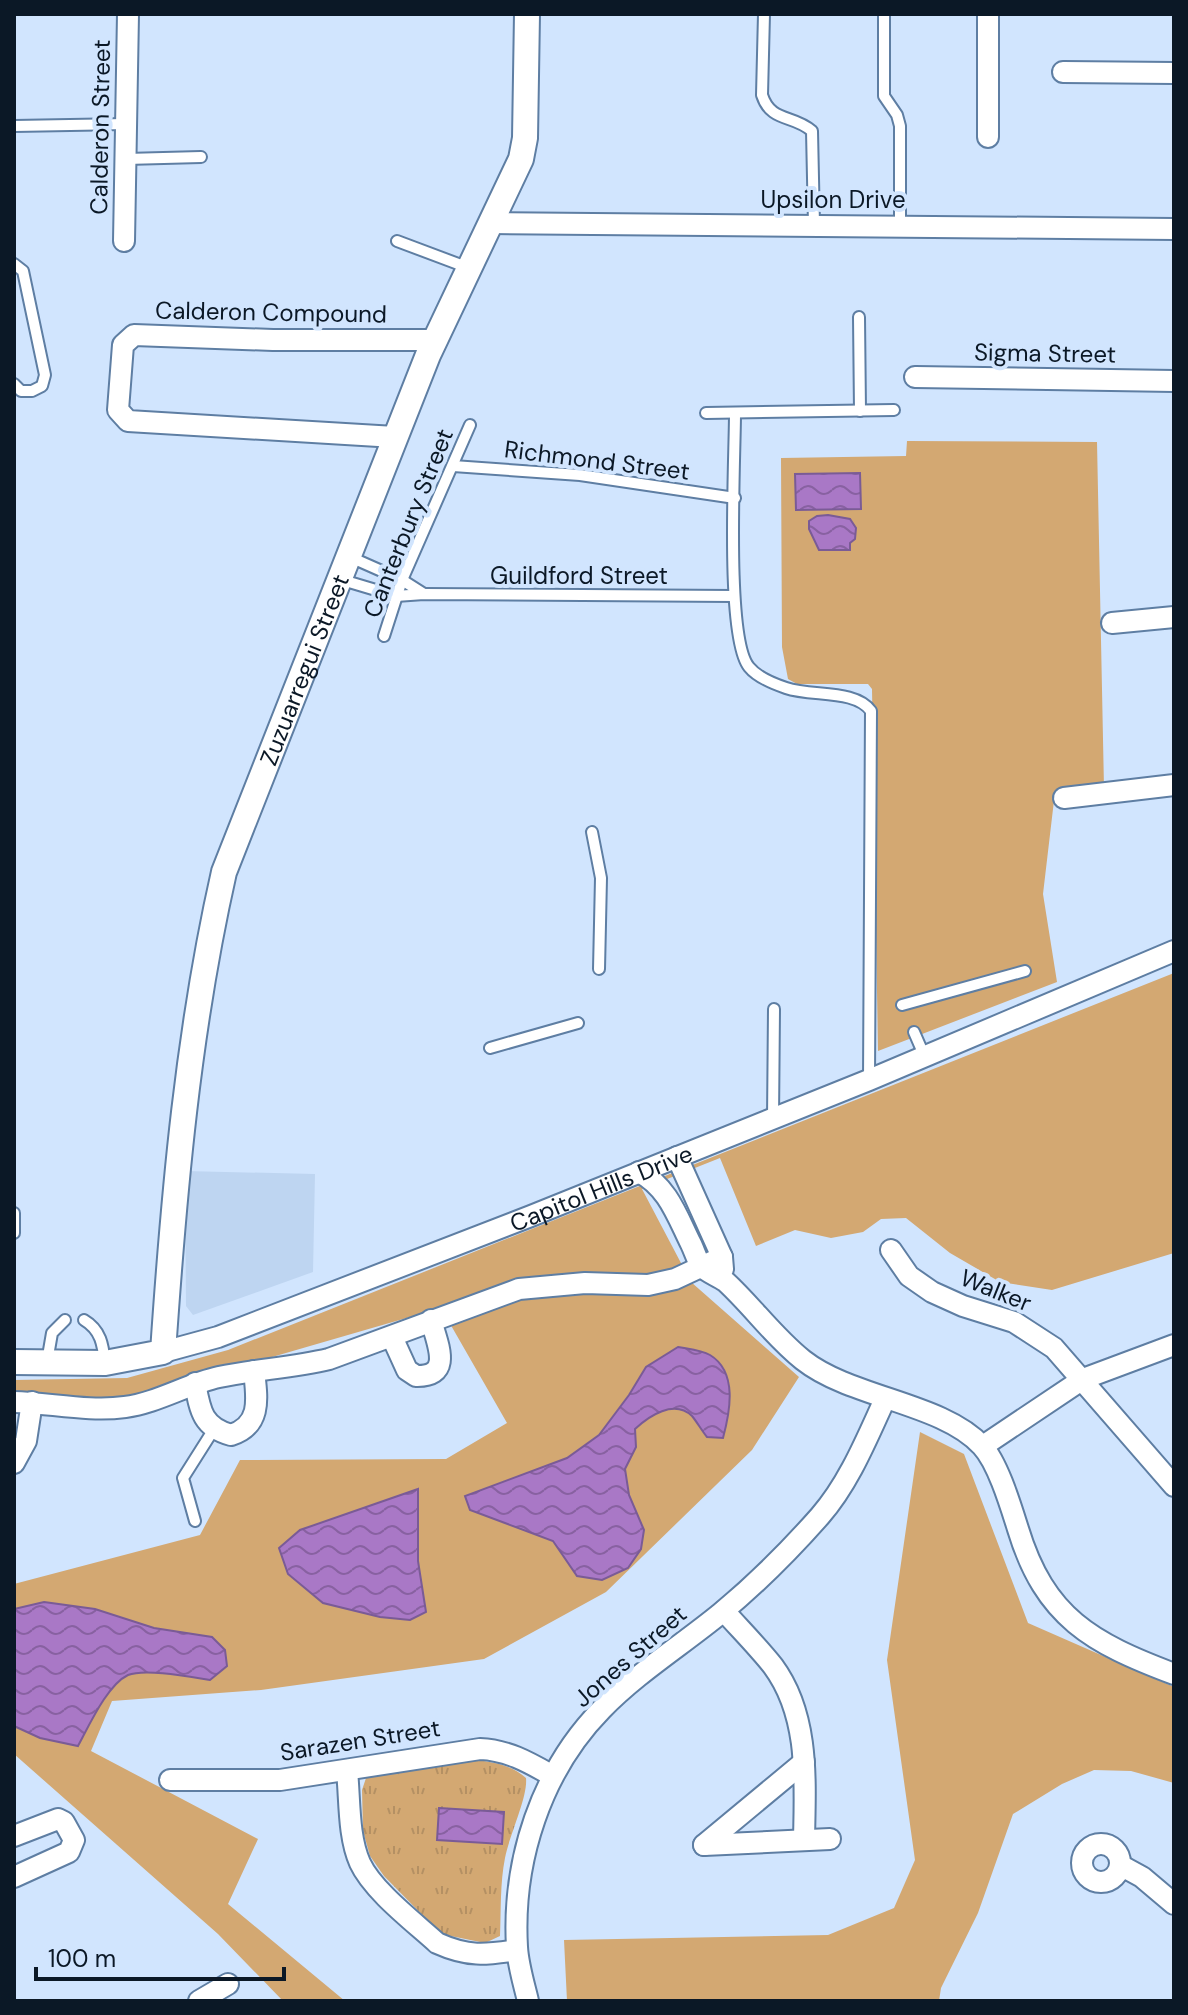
<svg xmlns="http://www.w3.org/2000/svg" width="1188" height="2015" font-family="'DM Sans',sans-serif">
<defs>
<pattern id="park-tufts" width="24" height="20" patternUnits="userSpaceOnUse" patternTransform="scale(2)"><rect width="24" height="20" fill="#d3a872"/><path d="M3 7l-1-3M5 7V3M7 7l1-3M15 17l-1-3M17 17v-4M19 17l1-3" fill="none" stroke="#b49063"/></pattern>
<pattern id="water-waves" width="16" height="10" patternUnits="userSpaceOnUse" patternTransform="scale(2)"><rect width="16" height="10" fill="#a978c6"/><path d="M0 5q4-4 8 0t8 0" fill="none" stroke="#8861a1"/></pattern>
</defs>
<rect width="100%" height="100%" fill="#d1e5fe"/>
<!-- built -->
<path fill="#bed5f1" d="M185 1171 315 1174 313 1272 193 1315 186 1306Z"/>
<!-- green -->
<g fill="#d3a872">
<path d="M907 441 1097 442 1104 788 1055 792 1043 894 1057 982 878 1051 872 689 868 684H797L788 679 782 647 781 458 906 456Z"/>
<path d="M1174 973V1253L1052 1290 1000 1282 950 1253 906 1218 881 1219 863 1232 831 1238 795 1230 756 1246 720 1158 642 1189 691 1282 799 1377 752 1450 606 1592 484 1659 261 1690 112 1701 91 1751 258 1839 228 1904 345 2001H283L218 1934 14 1754V1584L200 1535 240 1460 446 1459 507 1423 441 1308 121 1401 14 1396V1380L127 1378 228 1350Z"/>
<path d="M920 1432 964 1454 1028 1623 1174 1687V1783L1131 1771 1094 1770 1062 1784 1013 1814 978 1913 941 1988 939 2001H567L564 1940 828 1935 894 1908 915 1860 887 1660Z"/>
</g>
<!-- park -->
<path fill="url(#park-tufts)" d="M474 1760C494 1762 511 1765 526 1778 528 1797 509 1836 505 1858 500 1883 501 1910 500 1936L485 1943 441 1934 384 1876 370 1856 363 1831 362 1790 366 1778Z"/>
<!-- water -->
<g fill="url(#water-waves)" stroke="#7a5b96" stroke-width="2">
<path d="M860 473 861 509 796 510 795 474Z"/>
<path d="M828 515 850 519 856 528 855 539 850 543V550H819L809 529V521L817 516Z"/>
<path d="M678 1347C688 1349 701 1350 710 1355 738 1372 730 1412 723 1438L707 1437C702 1431 697 1422 692 1416 674 1399 649 1416 635 1429L636 1447 625 1469 629 1495 644 1530 641 1549 628 1568 602 1580 577 1576 553 1541 470 1510 465 1496 567 1458 599 1435 629 1395 646 1367Z"/>
<path d="M418 1489V1561L426 1612 410 1620 380 1617 323 1603 288 1574 279 1548 300 1530Z"/>
<path d="M44 1602 95 1609 154 1628 212 1637 225 1650 227 1666 210 1680C191 1677 145 1668 128 1675 107 1685 89 1726 78 1746L40 1738 14 1726V1609Z"/>
<path d="M439 1808 504 1812 502 1844 437 1840Z"/>
</g>
<g fill="none" stroke-linecap="round" stroke-linejoin="round">
<defs>
<g id="service">
<path d="M764 14 762 95C771 123 793 114 812 131L814 225"/>
<path d="M884 14V96L897 115 900 126V226"/>
<path d="M14 126 126 124"/>
<path d="M126 159 201 157"/>
<path d="M397 241 469 268"/>
<path d="M14 264 23 271 45 375 42 386 32 391H21L14 384"/>
<path d="M859 317 860 411"/>
<path d="M706 413 894 410"/>
<path d="M735 413C735 459 725 638 749 667 757 677 774 684 786 688 812 697 855 689 871 711L869 1080"/>
<path d="M453 466 580 475 735 498"/>
<path d="M350 557 402 580 424 594"/>
<path d="M339 579 396 596 424 594 734 596"/>
<path d="M384 636 402 580 470 425"/>
<path d="M592 832 601 878 599 969"/>
<path d="M902 1005 1025 971"/>
<path d="M914 1032 924 1055"/>
<path d="M490 1048 578 1023"/>
<path d="M773 1119 774 1009"/>
<path d="M14 1213V1233"/>
<path d="M84 1320C101 1330 103 1345 105 1363"/>
<path d="M47 1362 52 1333 65 1320"/>
<path d="M195 1521 183 1478 214 1429"/>
</g>
<g id="minor">
<path d="M988 14V137"/>
<path d="M1063 72 1174 73"/>
<path d="M491 223 1174 229"/>
<path d="M124 241 128 14"/>
<path d="M915 377 1174 381"/>
<path d="M395 437 128 421 118 410 123 345 134 335 273 340H434"/>
<path d="M1112 623 1174 617"/>
<path d="M1064 798 1174 785"/>
<path d="M677 1157 722 1257 723 1269"/>
<path d="M639 1172C668 1187 677 1216 691 1244 694 1250 697 1260 701 1266 707 1273 719 1276 726 1282 753 1307 774 1337 803 1360 851 1398 943 1403 982 1446 998 1463 1011 1507 1018 1529 1045 1618 1092 1643 1174 1674"/>
<path d="M891 1250 909 1276 932 1292 963 1306 1014 1322 1054 1348 1174 1486"/>
<path d="M392 1337 407 1370 416 1376C454 1377 437 1343 431 1320"/>
<path id="s1" d="M163 1352 218 1337 531 1216 869 1080 1174 951"/>
<path d="M195 1383C200 1410 202 1427 231 1435 262 1425 257 1398 254 1371"/>
<path d="M14 1402C50 1403 89 1412 125 1407 157 1403 187 1384 219 1377 256 1369 292 1368 329 1359L519 1289 585 1283 648 1285 675 1279 722 1257"/>
<path d="M983 1446 1083 1379 1174 1345"/>
<path d="M14 1463 26 1441 32 1402"/>
<path d="M724 1611C740 1629 758 1647 773 1666 810 1716 805 1782 804 1840"/>
<path d="M347 1771C350 1800 348 1836 360 1863 373 1891 414 1922 437 1943 468 1957 485 1955 517 1950"/>
<path d="M170 1780H280L480 1749C507 1750 528 1762 551 1775"/>
<path d="M14 1836 58 1819 64 1822 74 1840 69 1852 14 1877"/>
<circle cx="1101" cy="1863" r="19"/>
<path d="M704 1845 804 1762"/>
<path d="M704 1845 830 1839"/>
<path d="M1120 1865 1142 1877 1174 1904"/>
<path d="M199 2001 228 1984"/>
<path d="M528 2001C524 1984 518 1965 517 1947 512 1861 541 1771 602 1709 637 1673 682 1645 721 1613 756 1584 790 1550 820 1516 849 1483 867 1438 885 1399"/>
</g>
<g id="tertiary">
<path id="s2" d="M14 1362 105 1363 163 1352C174 1191 188 1031 224 872L428 355 521 159 525 138 527 14"/>
</g>
</defs>
<!-- service casing -->
<use href="#service" stroke="#5e7ea3" stroke-width="14"/>
<!-- minor casing -->
<use href="#minor" stroke="#5e7ea3" stroke-width="24"/>
<!-- tertiary casing -->
<use href="#tertiary" stroke="#5e7ea3" stroke-width="28"/>
<!-- service -->
<use href="#service" stroke="#fff" stroke-width="10"/>
<!-- minor -->
<use href="#minor" stroke="#fff" stroke-width="20"/>
<!-- tertiary -->
<use href="#tertiary" stroke="#fff" stroke-width="24"/>
</g>
<g text-anchor="middle" dominant-baseline="central" stroke-width="8" stroke-linejoin="round" paint-order="stroke">
<!-- street labels -->
<g font-size="24" fill="#0b1826" stroke="#d1e5fe">
<text transform="translate(100 127) rotate(-89)">Calderon Street</text>
<text x="833" y="199">Upsilon Drive</text>
<text transform="translate(271 312) rotate(1)">Calderon Compound</text>
<text transform="translate(1045 353) rotate(1)">Sigma Street</text>
<text transform="translate(597 460) rotate(7)">Richmond Street</text>
<text transform="translate(408 523) rotate(-68)">Canterbury Street</text>
<text x="579" y="575">Guildford Street</text>
<text stroke="none"><textPath href="#s2" startOffset="852">Zuzuarregui Street</textPath></text>
<text stroke="none"><textPath href="#s1" startOffset="468">Capitol Hills Drive</textPath></text>
<text transform="translate(996 1290) rotate(22)">Walker</text>
<text transform="translate(630 1656) rotate(-41)">Jones Street</text>
<text transform="translate(360 1740) rotate(-9)">Sarazen Street</text>
</g>
</g>
<!-- border -->
<rect width="1188" height="2015" fill="none" stroke="#0b1826" stroke-width="32"/>
<!-- scale -->
<path d="M36 1967v12h248v-12" fill="none" stroke="#0b1826" stroke-width="4"/>
<text x="48" y="1967" font-size="24" fill="#0b1826" stroke="#d1e5fe" stroke-width="6" paint-order="stroke">100 m</text>
</svg>
